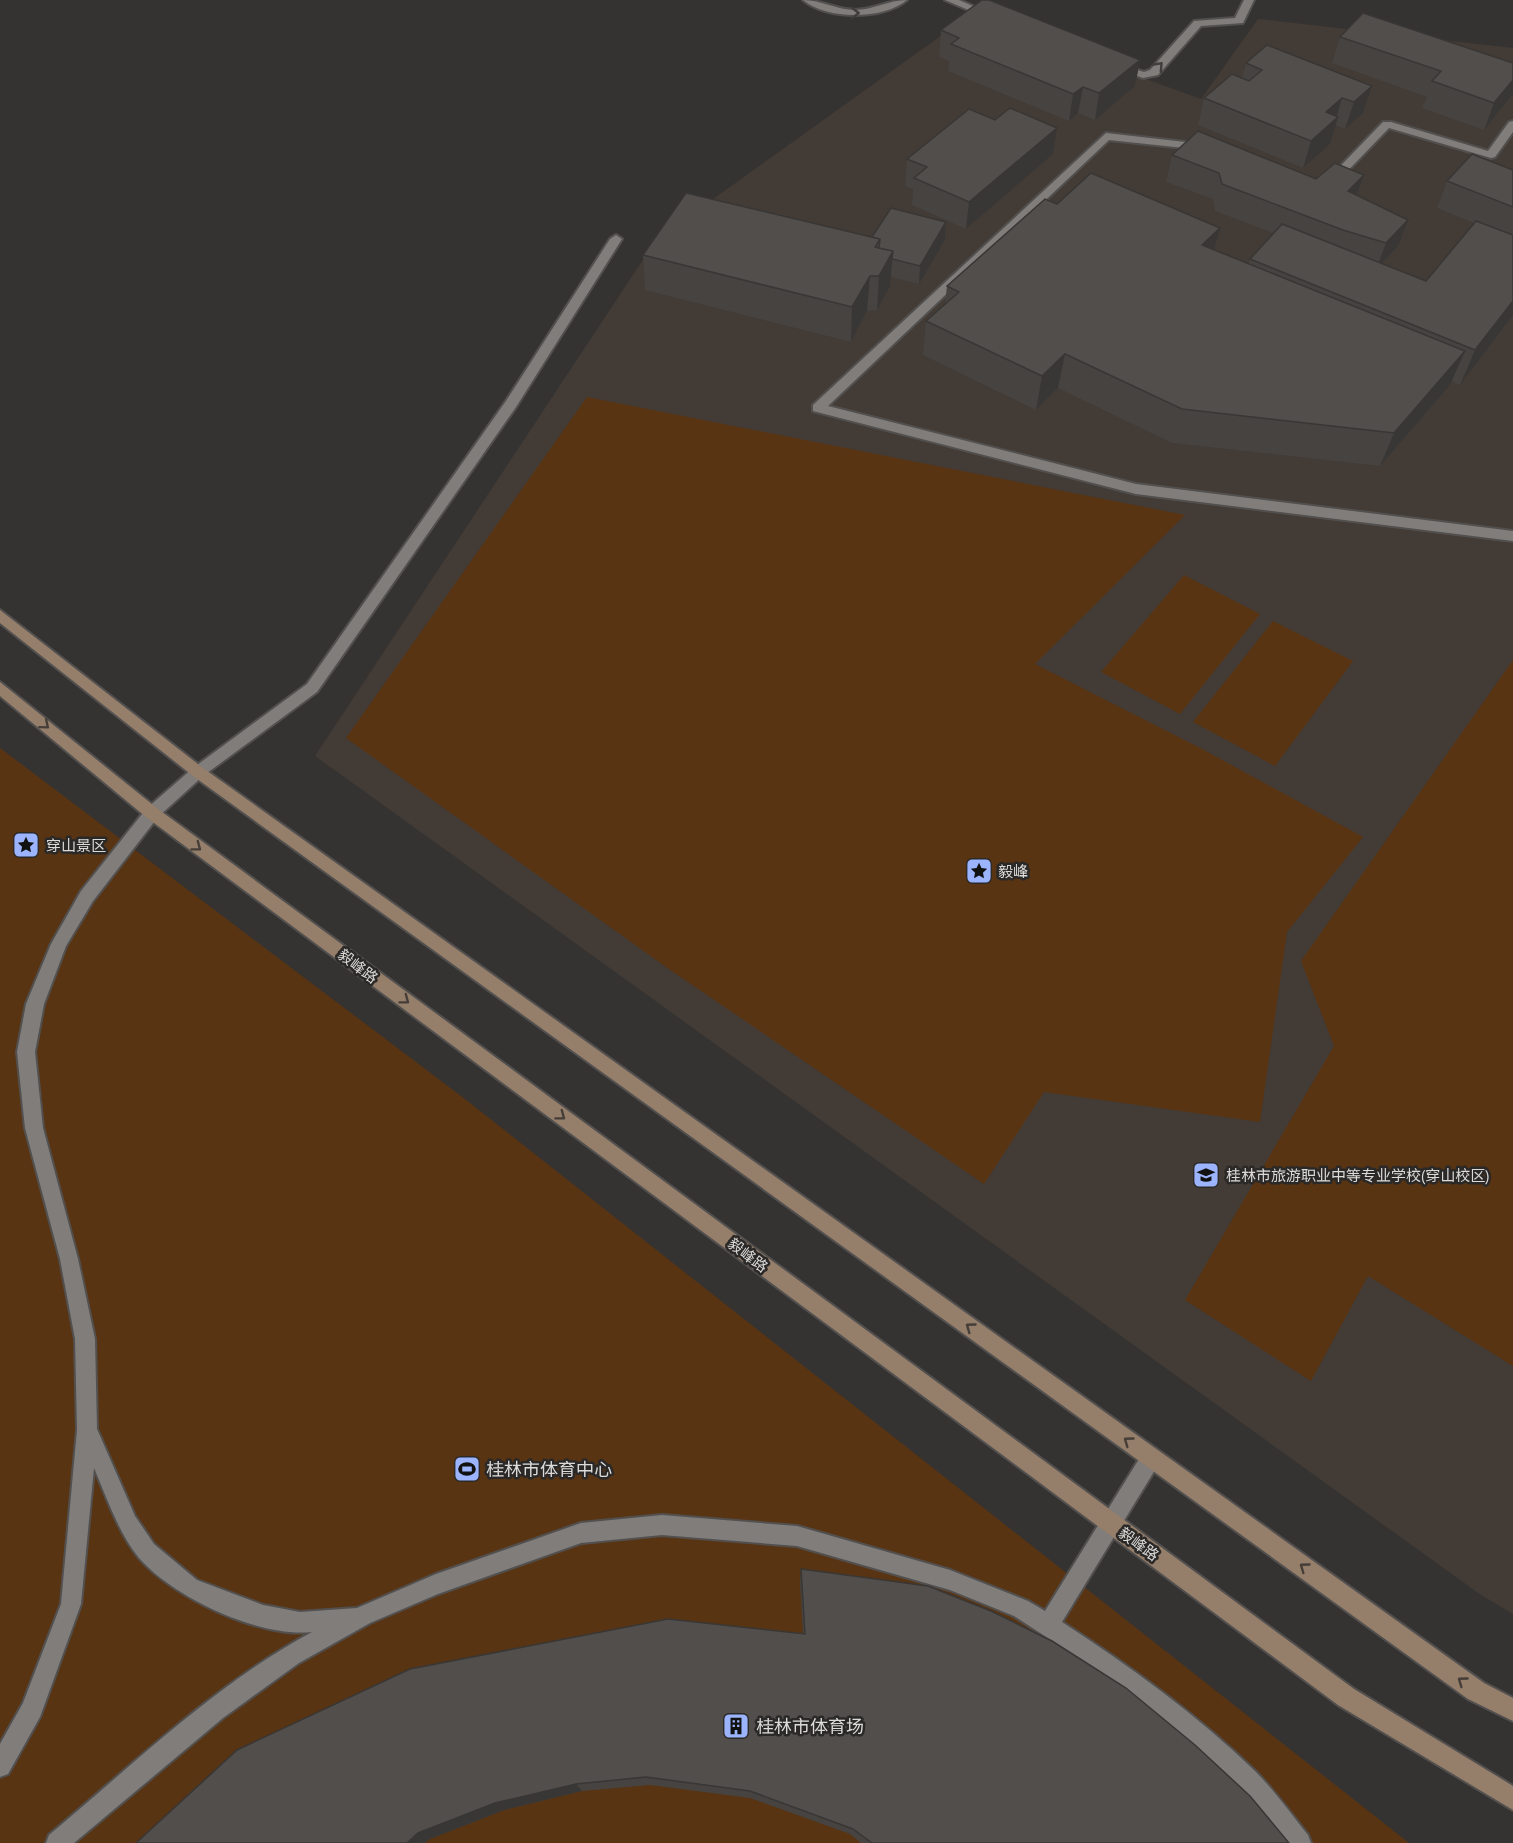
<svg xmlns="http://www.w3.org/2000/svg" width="1513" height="1843" font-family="'PT Sans','Noto Sans SC',sans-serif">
<rect width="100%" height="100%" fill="#353331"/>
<!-- built -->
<path fill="#433b35" d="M970 15 1201 99 1258 19 1513 48V1614L1481 1595 315 756 656 240Z"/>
<!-- green -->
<g fill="#593413">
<path d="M587 397 1185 515 1035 664 1204 750 1363 837 1287 932 1260 1122 1044 1092 984 1184 666 967 346 738Z"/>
<path d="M1184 575 1260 614 1180 714 1101 672Z"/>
<path d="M1273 621 1353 661 1275 766 1193 722Z"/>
<path d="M1513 660V1366L1368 1276 1311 1381 1185 1300 1334 1046 1301 961Z"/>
<path d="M0 748 461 1096 1409 1843H0Z"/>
</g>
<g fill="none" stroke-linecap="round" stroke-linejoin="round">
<defs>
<g id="service">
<path d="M803 0C821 0 837 10 855 10 873 10 889 0 907 0 883 20 827 20 803 0Z"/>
<path d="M945 0H959L996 16 987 18Z"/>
<path d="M1244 0H1254L1243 23 1201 26 1158 75 1143 78 1113 67 1118 64 1144 72 1150 70 1194 21 1235 18Z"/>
<path d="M1513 121V132L1495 157 1491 158 1389 128 1334 185 1324 183 1383 122H1391L1488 151 1509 122Z"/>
<path d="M1106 133 1203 144 1209 147 1203 150 1109 140 828 406 1136 484 1513 531V541L1136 494 813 411V405Z"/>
</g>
<path id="minor" d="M616 235 622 239 516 407 317 692 203 776 158 817 93 901 66 946 44 1004 35 1052 43 1128 78 1259 95 1339 97 1429 135 1516 154 1544 197 1580 263 1605 300 1612 357 1608 436 1574 581 1523 662 1515 797 1526 950 1570 1028 1601 1045 1611 1144 1451 1151 1448 1158 1451 1161 1458 1158 1465 1062 1622C1130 1666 1197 1715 1255 1771 1274 1790 1291 1814 1308 1835L1311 1843H1285L1240 1788 1174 1730 1100 1672 1014 1616 950 1590 797 1546 662 1535 581 1543 438 1594 370 1623 299 1663 223 1718 74 1843H46L49 1835C133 1765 215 1684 312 1632 259 1638 173 1597 139 1558 118 1532 107 1498 94 1468L81 1604 40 1717 8 1774 0 1777V1744L23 1703 61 1604 77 1430 75 1339 60 1259 25 1128 17 1052 26 1004 51 944 81 891 146 809 193 768 307 684 506 401 610 239Z"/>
<g id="secondary">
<path d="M0 610 203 768 1484 1683 1513 1698V1721L1468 1699 193 776 0 623Z"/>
<path d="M0 682 158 809 1354 1689 1513 1786V1810L1338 1705 146 817 0 696Z"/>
</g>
</defs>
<!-- service casing -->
<use href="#service" stroke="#52504f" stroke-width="4"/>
<!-- minor casing -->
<use href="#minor" stroke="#52504f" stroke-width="4"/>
<!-- secondary casing -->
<use href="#secondary" stroke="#52504f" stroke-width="4"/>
<!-- service -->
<use href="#service" fill="#807d7a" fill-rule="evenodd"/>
<!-- minor -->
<use href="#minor" fill="#807d7a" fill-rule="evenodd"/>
<!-- secondary -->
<use href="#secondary" fill="#957e6a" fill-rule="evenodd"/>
</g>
<!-- wall -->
<g fill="#464341">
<path d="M941 30 1140 60 1135 86 1095 120 1078 113 1069 121 948 71 949 61 939 57Z"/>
<path d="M1340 37 1513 94 1484 130 1422 108 1427 97 1332 63Z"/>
<path d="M1246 63 1372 86 1363 113 1345 129 1335 125 1330 144 1303 168 1198 125 1204 98 1242 78Z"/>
<path d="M1053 154 966 229 912 205 913 189 905 186 907 159Z"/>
<path d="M1172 155 1316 179 1364 175 1357 195 1398 246 1382 264 1426 281 1474 223 1437 208 1447 181 1513 170V315L1460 385 1451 381 1450 385 1380 466 1172 443 1058 388 1036 410 923 355 926 321 945 304 947 286 1057 204 1220 228 1214 250 1248 264 1250 259 1273 233 1215 211 1213 199 1166 182Z"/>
<path d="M945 240 919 284 891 277 890 286 877 310 867 311 851 342 645 290 643 255Z"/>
<path d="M801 1569 1289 1843H861L850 1834 750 1798 650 1785 582 1791 504 1810 430 1839 803 1634 800 1583Z"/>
</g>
<!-- shaded-wall -->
<g fill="#393735">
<path d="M1140 60 1135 86 1095 120 1099 93Z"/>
<path d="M1513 80V94L1484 130 1494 103Z"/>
<path d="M1372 86 1363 113 1345 129 1354 102Z"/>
<path d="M1083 87 1078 113 1069 121 1073 94Z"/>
<path d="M1342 98 1336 119 1338 117 1330 144 1303 168 1311 141 1326 112Z"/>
<path d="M1057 128 1053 154 966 229 969 202Z"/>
<path d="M1364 175 1354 202 1348 191Z"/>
<path d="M1408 220 1398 246 1376 270 1386 243Z"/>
<path d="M946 222 945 240 919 284 920 266Z"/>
<path d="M1220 228 1211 262 1202 245Z"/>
<path d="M893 251 890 286 877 310 879 276Z"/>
<path d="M870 276 867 311 851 342 852 307Z"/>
<path d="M1513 301V315L1460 385 1475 350Z"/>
<path d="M1465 351 1450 385 1380 466 1394 433Z"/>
<path d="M1065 354 1058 388 1036 410 1042 376Z"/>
<path d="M576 1784 582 1791 504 1810 430 1839 425 1843H407L418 1833 495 1803Z"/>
</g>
<!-- building -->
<g fill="#514e4c" stroke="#393735" stroke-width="1.5">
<path d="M982 0H989L1140 60 1099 93 1083 87 1073 94 951 44 959 38 941 30Z"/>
<path d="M1363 13 1513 63V80L1494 103 1432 81 1441 71 1340 37Z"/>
<path d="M1267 45 1372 86 1354 102 1342 98 1326 112 1338 117 1311 141 1204 98 1232 74 1249 81 1262 70 1246 63Z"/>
<path d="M1010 108 1057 128 969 202 914 178 927 167 907 159 969 109 995 120Z"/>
<path d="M1198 131 1316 179 1335 163 1364 175 1348 191 1408 220 1386 243 1343 230 1222 184 1219 173 1172 155Z"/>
<path d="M1472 154 1513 170V207L1447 181Z"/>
<path d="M1091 173 1220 228 1202 245 1465 351 1394 433 1182 409 1065 354 1042 376 926 321 959 292 947 286 1045 199 1057 204Z"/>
<path d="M686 193 880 239 875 247 893 251 879 276H870L852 307 643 255Z"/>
<path d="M891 208 946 222 920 266 892 259 893 251 879 248 880 239 872 237Z"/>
<path d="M1476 221 1513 235V301L1475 350 1250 259 1282 224 1426 281Z"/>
<path d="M801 1569 928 1586 991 1611 1052 1641 1126 1688 1195 1745 1250 1796 1289 1843H872L853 1829 750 1791 646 1777 576 1784 495 1803 418 1833 407 1843H136L237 1750 410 1669 668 1619 805 1634Z"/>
</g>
<!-- one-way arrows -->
<defs><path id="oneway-chevron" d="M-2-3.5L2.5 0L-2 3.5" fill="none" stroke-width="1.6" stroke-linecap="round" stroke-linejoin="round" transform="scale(1.5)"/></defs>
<g stroke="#403e3c">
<use href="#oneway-chevron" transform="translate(855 13)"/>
<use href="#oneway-chevron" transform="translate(1159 66) rotate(-47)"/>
</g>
<g stroke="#463e38">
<use href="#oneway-chevron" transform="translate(45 725) rotate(40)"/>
<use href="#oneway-chevron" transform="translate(197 847) rotate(37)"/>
<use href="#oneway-chevron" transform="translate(405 1000) rotate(37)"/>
<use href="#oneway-chevron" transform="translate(561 1116) rotate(37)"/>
<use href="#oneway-chevron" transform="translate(970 1327) rotate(-144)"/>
<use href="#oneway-chevron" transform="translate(1128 1441) rotate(-144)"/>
<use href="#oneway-chevron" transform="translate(1304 1567) rotate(-144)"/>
<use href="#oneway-chevron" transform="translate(1462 1681) rotate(-144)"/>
</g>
<!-- icons -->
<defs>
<symbol id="sight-square" viewBox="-11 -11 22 22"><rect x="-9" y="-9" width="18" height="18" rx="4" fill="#9bb4fd" stroke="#2b2927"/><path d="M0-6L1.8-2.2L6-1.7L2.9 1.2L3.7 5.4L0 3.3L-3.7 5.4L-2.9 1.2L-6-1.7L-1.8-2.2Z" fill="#111"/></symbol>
<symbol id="school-square" viewBox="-11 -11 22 22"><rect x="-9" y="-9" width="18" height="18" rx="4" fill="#9bb4fd" stroke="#2b2927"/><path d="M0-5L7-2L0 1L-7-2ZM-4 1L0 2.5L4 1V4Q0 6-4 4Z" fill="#111"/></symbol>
<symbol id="stadium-square" viewBox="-11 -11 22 22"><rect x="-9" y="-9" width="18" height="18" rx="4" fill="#9bb4fd" stroke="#2b2927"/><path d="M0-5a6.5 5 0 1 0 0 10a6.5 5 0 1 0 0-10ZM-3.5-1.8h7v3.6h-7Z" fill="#111"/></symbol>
<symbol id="building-square" viewBox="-11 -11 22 22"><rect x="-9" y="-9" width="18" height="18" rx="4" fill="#9bb4fd" stroke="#2b2927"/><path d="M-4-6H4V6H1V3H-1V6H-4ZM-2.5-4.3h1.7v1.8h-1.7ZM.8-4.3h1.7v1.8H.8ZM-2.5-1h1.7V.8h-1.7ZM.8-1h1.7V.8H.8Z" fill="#111"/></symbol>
</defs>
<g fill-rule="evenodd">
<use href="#sight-square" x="11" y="830" width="30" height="30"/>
<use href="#sight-square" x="964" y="856" width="30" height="30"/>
<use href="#school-square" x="1191" y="1160" width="30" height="30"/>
<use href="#stadium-square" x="452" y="1454" width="30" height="30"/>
<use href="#building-square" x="721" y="1711" width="30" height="30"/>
</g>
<g text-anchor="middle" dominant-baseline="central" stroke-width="5" stroke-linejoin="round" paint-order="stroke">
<!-- poi labels -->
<g font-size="15" fill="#dcdbd9" stroke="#2b2927" text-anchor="start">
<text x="46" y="845">穿山景区</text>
<text x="998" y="871">毅峰</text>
<text x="1226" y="1175">桂林市旅游职业中等专业学校(穿山校区)</text>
</g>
<!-- street labels -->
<g font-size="15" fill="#dcdbd9" stroke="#2b2927">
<text transform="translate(358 966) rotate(37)">毅峰路</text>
<text transform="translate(748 1255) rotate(37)">毅峰路</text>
<text transform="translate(1139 1544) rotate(36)">毅峰路</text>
</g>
<!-- near-poi labels -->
<g font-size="18" fill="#dcdbd9" stroke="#2b2927" text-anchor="start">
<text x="486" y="1469">桂林市体育中心</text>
<text x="756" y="1726">桂林市体育场</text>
</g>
</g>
</svg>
